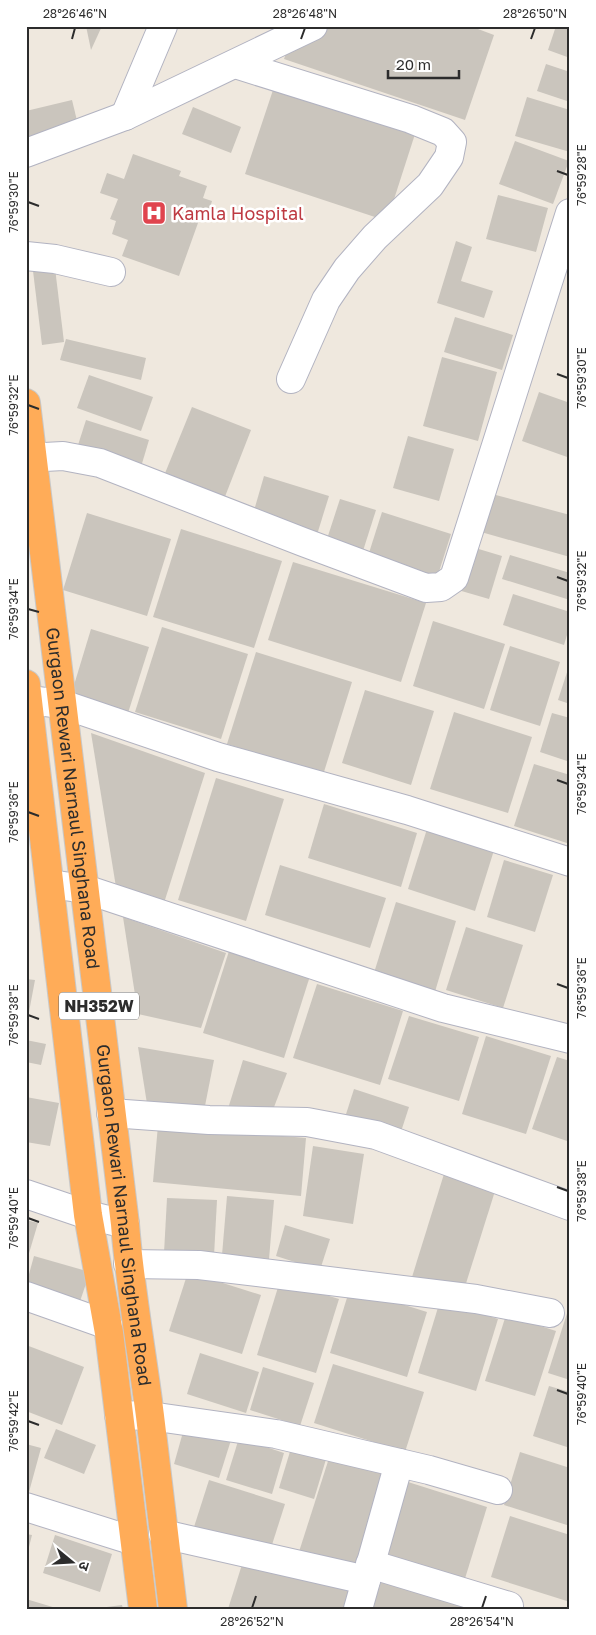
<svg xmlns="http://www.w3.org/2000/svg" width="596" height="1635" font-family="'Golos Text','Noto Sans Devanagari',sans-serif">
<rect width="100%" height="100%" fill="#efe8de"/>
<!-- building -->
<g fill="#cac5bd">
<path d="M86 26H102L91 50Z"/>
<path d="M332 26H470L494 35 465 120 284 59 288 48Z"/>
<path d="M556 26H570V58L548 50Z"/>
<path d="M546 64 570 72V102L537 91Z"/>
<path d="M275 84 416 131 387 221 245 174Z"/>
<path d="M527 97 570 110V152L515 136Z"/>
<path d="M72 100 80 133 26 146V111Z"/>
<path d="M193 107 241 127 231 153 182 134Z"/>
<path d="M515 141 569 161 553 204 499 184Z"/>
<path d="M133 154 181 171 179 176 207 186 203 198 212 201 209 211 203 209 179 276 122 256 128 240 112 234 116 221 110 219 118 199 100 193 107 173 124 179Z"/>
<path d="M498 195 548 208 536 252 486 239Z"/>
<path d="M456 241 472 247 461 281 493 291 484 318 437 303Z"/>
<path d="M55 268 64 342 42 345 33 271Z"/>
<path d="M455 317 513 335 502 370 444 352Z"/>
<path d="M66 339 146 358 141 380 60 360Z"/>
<path d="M442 357 497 372 478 441 423 426Z"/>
<path d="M89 375 153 397 141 431 77 408Z"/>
<path d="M539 392 570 403V458L522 441Z"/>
<path d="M192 407 251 430 219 512 159 488Z"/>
<path d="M86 420 149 440 135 487 71 467Z"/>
<path d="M408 436 454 449 439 501 393 488Z"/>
<path d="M264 476 329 496 315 541 251 521Z"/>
<path d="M492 494 570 515V557L481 532Z"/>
<path d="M340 499 376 510 362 554 326 542Z"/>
<path d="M382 512 451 534 437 578 368 556Z"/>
<path d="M87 513 171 539 147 616 63 590Z"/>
<path d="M181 529 282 561 254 648 153 617Z"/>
<path d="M472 547 502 556 489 599 458 590Z"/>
<path d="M510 555 570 573V600L502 579Z"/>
<path d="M293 562 426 603 401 682 268 640Z"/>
<path d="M513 594 570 612V625L564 645 503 625Z"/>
<path d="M433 621 505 644 484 709 413 686Z"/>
<path d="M162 627 248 654 221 739 135 712Z"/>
<path d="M91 629 149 647 128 713 71 695Z"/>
<path d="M510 646 560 662 540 726 490 710Z"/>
<path d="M256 652 352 682 323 775 227 744Z"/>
<path d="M570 663V704L558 700Z"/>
<path d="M365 690 434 711 411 785 342 763Z"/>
<path d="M454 712 532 737 508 813 430 789Z"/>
<path d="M552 713 570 718V762L540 752Z"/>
<path d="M91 733 205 773 164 903 116 887Z"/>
<path d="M534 764 570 775V844L514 826Z"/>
<path d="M216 778 284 799 246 921 178 900Z"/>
<path d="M324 804 417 833 401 887 308 858Z"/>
<path d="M428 826 495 847 475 911 408 889Z"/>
<path d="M504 860 553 875 535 932 487 917Z"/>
<path d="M280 865 386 898 370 948 265 915Z"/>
<path d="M396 902 456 921 434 995 373 976Z"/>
<path d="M123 917 226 953 201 1028 138 1014Z"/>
<path d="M466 927 523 945 503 1008 446 990Z"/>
<path d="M229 951 310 976 284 1058 203 1033Z"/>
<path d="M26 979 35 980 29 1012 26 1011Z"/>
<path d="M317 984 403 1011 380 1085 293 1058Z"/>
<path d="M409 1016 479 1037 459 1101 388 1079Z"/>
<path d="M486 1036 551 1056 526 1134 462 1114Z"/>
<path d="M26 1040 46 1044 41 1065 26 1062Z"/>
<path d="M138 1047 214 1060 203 1116 148 1110Z"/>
<path d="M557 1057 570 1061V1142L532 1129Z"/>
<path d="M243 1060 287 1073 271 1115 227 1112Z"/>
<path d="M354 1089 409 1107 396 1147 341 1130Z"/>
<path d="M26 1097 59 1103 50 1146 26 1142Z"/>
<path d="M158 1125 306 1138 301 1196 153 1182Z"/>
<path d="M313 1146 364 1154 353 1224 303 1216Z"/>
<path d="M444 1174 495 1191 463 1293 412 1277Z"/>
<path d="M227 1196 274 1200 269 1259 222 1255Z"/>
<path d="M167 1198 217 1200 214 1256 164 1253Z"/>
<path d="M26 1220 38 1223 27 1260H26Z"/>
<path d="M285 1225 330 1239 320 1270 276 1256Z"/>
<path d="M34 1256 90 1272 77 1310 26 1285Z"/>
<path d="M188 1272 261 1295 242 1354 169 1331Z"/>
<path d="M280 1281 339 1299 316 1373 257 1355Z"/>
<path d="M350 1288 427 1312 407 1377 330 1353Z"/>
<path d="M440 1301 498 1319 476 1391 418 1373Z"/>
<path d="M570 1304V1380L548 1373Z"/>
<path d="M506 1315 556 1331 535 1396 485 1381Z"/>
<path d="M26 1345 84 1367 62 1425 26 1411Z"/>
<path d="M200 1353 259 1372 246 1413 187 1394Z"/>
<path d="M333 1364 424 1392 405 1452 314 1423Z"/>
<path d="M263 1367 314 1383 300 1426 250 1410Z"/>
<path d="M549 1386 570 1392V1448L533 1436Z"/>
<path d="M185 1425 231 1440 219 1478 174 1464Z"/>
<path d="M56 1429 96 1445 84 1474 44 1458Z"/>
<path d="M239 1438 284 1453 272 1494 226 1480Z"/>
<path d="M26 1444 41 1448 29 1492 26 1491Z"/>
<path d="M292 1445 327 1456 314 1499 279 1488Z"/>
<path d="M520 1452 570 1468V1526L504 1505Z"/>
<path d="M330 1455 389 1474 358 1571 297 1558Z"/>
<path d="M209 1480 285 1504 270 1551 194 1527Z"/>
<path d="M408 1482 487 1507 463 1585 384 1560Z"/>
<path d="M510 1516 570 1535V1602L491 1577Z"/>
<path d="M26 1534 32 1535 27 1555H26Z"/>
<path d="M55 1535 112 1554 100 1592 43 1573Z"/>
<path d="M245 1555 357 1590 351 1609H228Z"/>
<path d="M383 1576 478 1609H372Z"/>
<path d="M26 1599 56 1608 55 1609H26Z"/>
<path d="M122 1605 123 1609H99V1608Z"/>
</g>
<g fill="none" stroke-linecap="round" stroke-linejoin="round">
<defs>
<g id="minor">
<path d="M235 64 411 119 443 132 452 142 449 157 430 185 375 237 347 269 326 300 291 379"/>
<path d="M125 116 163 26"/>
<path d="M26 153 125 116 313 26"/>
<path d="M26 256 55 259 111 272"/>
<path d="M26 458 63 456 100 463 303 542 426 588 441 587 454 578 570 213"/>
<path d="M29 700 62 704 218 757 407 810 570 862"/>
<path d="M50 884 85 889 443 1008 570 1039"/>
<path d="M111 1113 209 1120 307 1122 376 1135 570 1206"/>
<path d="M26 1194 88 1215 125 1224"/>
<path d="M128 1264 199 1265 476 1299 550 1313"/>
<path d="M26 1296 108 1325"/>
<path d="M119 1415 150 1416 276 1434 429 1470 498 1490"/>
<path d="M26 1507 134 1541"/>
<path d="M163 1534 366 1580"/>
<path d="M370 1564 509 1606 508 1609"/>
<path d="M358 1609 399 1463"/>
</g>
<g id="highway">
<path id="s1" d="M26 403 125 1224C130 1288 142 1352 150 1416 158 1480 165 1545 173 1609"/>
<path d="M26 684 88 1215 109 1333 143 1609"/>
</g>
</defs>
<!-- minor casing -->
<use href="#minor" stroke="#b2b3c1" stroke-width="30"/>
<!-- highway casing -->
<use href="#highway" stroke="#c8c8c8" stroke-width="30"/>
<!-- minor -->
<use href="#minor" stroke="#fff" stroke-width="28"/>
<!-- highway -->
<use href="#highway" stroke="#ffac58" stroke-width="28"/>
</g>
<!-- ticks -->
<path fill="none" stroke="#2c2c2c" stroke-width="2" d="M72 39 75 28M301 39 305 28M531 39 535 28M557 171 568 175M28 202 39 206M557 374 568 378M28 405 39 409M557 577 568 581M28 609 39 612M557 780 568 784M28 812 39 816M557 984 568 988M28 1015 39 1019M557 1187 568 1191M28 1218 39 1222M557 1390 568 1394M28 1421 39 1425M252 1608 256 1596M482 1608 486 1596"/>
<!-- icons -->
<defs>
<symbol id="hospital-square" viewBox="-11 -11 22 22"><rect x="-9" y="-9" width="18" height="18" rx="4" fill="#e0444e" stroke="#fff"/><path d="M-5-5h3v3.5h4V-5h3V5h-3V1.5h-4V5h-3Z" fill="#fff"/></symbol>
</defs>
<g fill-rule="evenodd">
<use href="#hospital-square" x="140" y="199" width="28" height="28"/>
</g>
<g text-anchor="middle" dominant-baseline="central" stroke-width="5" stroke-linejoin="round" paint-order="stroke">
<!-- shield labels -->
<rect fill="#fff" stroke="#6b6b6b" stroke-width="1" x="59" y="992.5" width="80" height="27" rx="4"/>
<g font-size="16" font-weight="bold" fill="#2c2c2c">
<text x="99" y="1006">NH352W</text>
</g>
<!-- health labels -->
<g font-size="18" fill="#be3a42" stroke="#fff" text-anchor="start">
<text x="172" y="213">Kamla Hospital</text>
</g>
<!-- street labels -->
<g font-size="18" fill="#2c2c2c" stroke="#fff">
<text stroke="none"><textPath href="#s1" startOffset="398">Gurgaon Rewari Narnaul Singhana Road</textPath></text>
<text stroke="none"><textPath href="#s1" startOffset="818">Gurgaon Rewari Narnaul Singhana Road</textPath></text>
</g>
</g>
<!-- border -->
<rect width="596" height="1635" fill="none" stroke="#ffffff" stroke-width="55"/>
<!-- north arrow -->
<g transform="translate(72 1562) rotate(108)" stroke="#ffffff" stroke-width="4" paint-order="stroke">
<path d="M0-4L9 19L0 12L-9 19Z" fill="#2c2c2c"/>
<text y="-8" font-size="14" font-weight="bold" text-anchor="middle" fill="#2c2c2c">उ</text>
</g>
<!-- scale -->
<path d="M388 70v8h71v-8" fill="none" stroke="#2c2c2c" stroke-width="2.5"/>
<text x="396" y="70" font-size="15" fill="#2c2c2c" stroke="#ffffff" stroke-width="4" paint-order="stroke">20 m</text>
<rect x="28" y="28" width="540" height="1580" fill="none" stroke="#2c2c2c" stroke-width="2"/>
<g font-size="12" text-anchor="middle" fill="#2c2c2c">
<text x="75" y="18">28°26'46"N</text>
<text x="305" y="18">28°26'48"N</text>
<text x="535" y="18">28°26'50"N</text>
<text transform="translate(582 175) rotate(-90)" y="4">76°59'28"E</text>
<text transform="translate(14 202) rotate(-90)" y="4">76°59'30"E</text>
<text transform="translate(582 378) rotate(-90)" y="4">76°59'30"E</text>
<text transform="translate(14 405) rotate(-90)" y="4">76°59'32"E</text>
<text transform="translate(582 581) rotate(-90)" y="4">76°59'32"E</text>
<text transform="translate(14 609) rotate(-90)" y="4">76°59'34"E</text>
<text transform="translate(582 784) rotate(-90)" y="4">76°59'34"E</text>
<text transform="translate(14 812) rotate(-90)" y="4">76°59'36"E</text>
<text transform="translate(582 988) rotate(-90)" y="4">76°59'36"E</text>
<text transform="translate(14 1015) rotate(-90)" y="4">76°59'38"E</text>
<text transform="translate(582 1191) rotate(-90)" y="4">76°59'38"E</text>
<text transform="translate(14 1218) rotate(-90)" y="4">76°59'40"E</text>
<text transform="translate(582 1394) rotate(-90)" y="4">76°59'40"E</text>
<text transform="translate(14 1421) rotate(-90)" y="4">76°59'42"E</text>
<text x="252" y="1626">28°26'52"N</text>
<text x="482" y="1626">28°26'54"N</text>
</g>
</svg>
